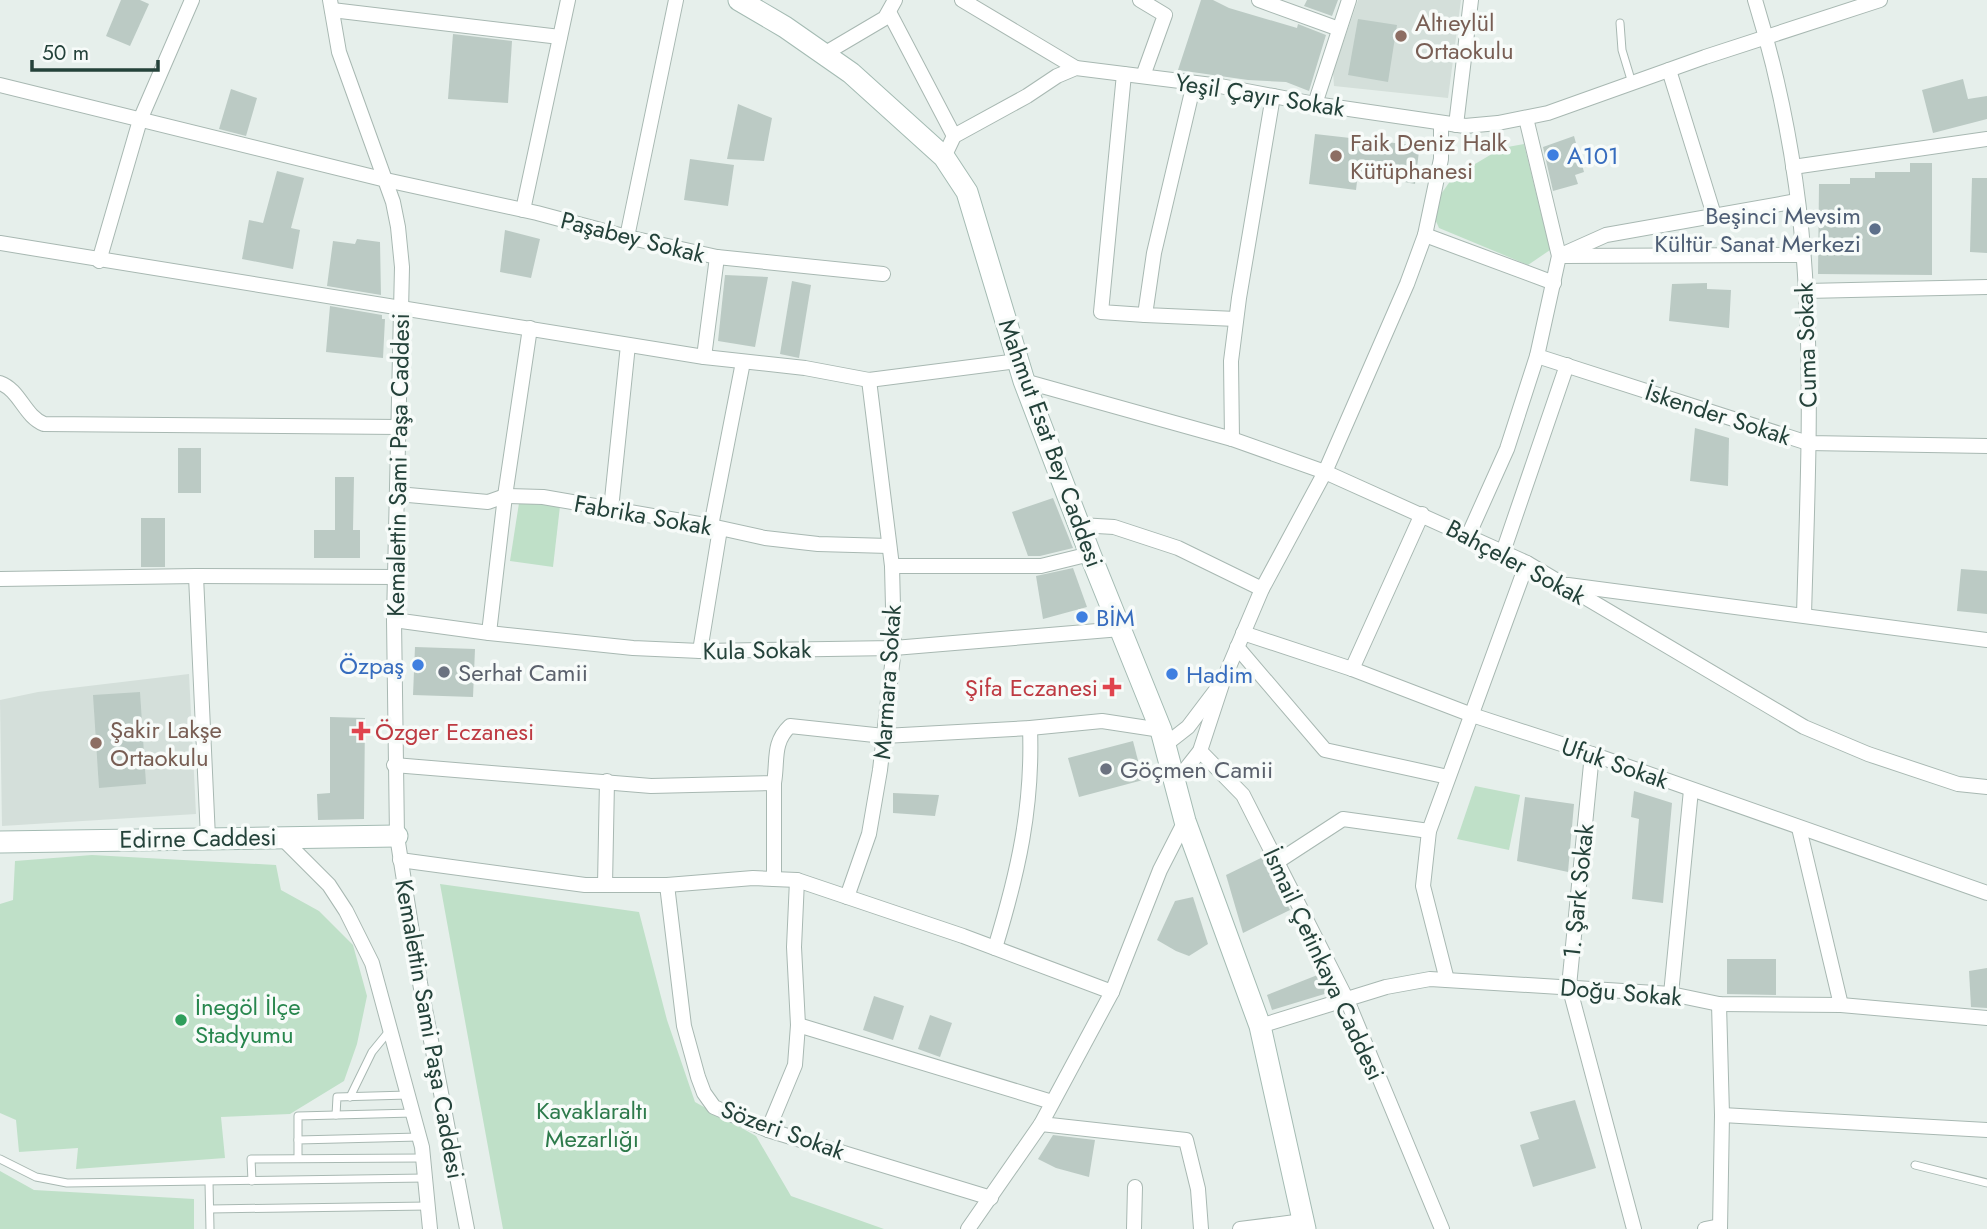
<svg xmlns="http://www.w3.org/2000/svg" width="1987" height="1229" font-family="Jost,sans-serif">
<rect width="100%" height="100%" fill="#e6efeb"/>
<!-- built -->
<g fill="#d4dfda">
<path d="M1358 0H1461L1448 98 1334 86 1333 72Z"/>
<path d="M189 674 196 814 2 826 0 700 38 692Z"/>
</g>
<!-- green -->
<g fill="#bfe0c8">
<path d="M1524 144 1550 250 1528 265 1439 228 1435 219 1439 197 1453 177 1502 148Z"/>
<path d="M519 503 560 506 553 567 510 561Z"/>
<path d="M1475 786 1520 795 1509 850 1457 839Z"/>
<path d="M92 855 276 865 281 890 319 911 353 945 367 996 357 1044 344 1081 290 1114 221 1117 225 1158 76 1169 78 1148 19 1152 16 1120 0 1113V904L13 900 15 861Z"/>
<path d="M440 884 639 912 667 1020 695 1102 756 1136 791 1196 884 1229H503Z"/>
<path d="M0 1171 34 1190 194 1199V1229H0Z"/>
</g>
<!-- building -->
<g fill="#bbcac4">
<path d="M121 0H140L149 4 130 46 106 36Z"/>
<path d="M1201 0H1213L1229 8 1297 28 1298 24 1326 35 1309 91 1286 82 1248 80 1178 70Z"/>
<path d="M1307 0H1338L1332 16 1304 6Z"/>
<path d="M1358 19 1397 25 1388 82 1348 75Z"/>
<path d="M453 34 512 41 508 103 448 99Z"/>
<path d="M1963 79 1968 99 1987 96V119L1933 133 1922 90Z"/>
<path d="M231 89 257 98 246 136 219 129Z"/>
<path d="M738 104 772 118 764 161 727 159Z"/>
<path d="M1315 134 1412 145 1419 151 1415 184 1358 173 1356 190 1309 184Z"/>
<path d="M1574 136 1584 172 1575 175 1578 184 1553 191 1543 147Z"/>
<path d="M690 159 734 165 728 206 684 200Z"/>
<path d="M1910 163H1932V275L1818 274 1819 184H1850V178H1875V172H1910Z"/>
<path d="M277 171 304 178 291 228 300 230 293 269 242 259 249 220 263 223Z"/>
<path d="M1972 178H1987V253L1970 252Z"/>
<path d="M505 230 540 239 531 278 500 272Z"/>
<path d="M357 239 380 242 381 295 327 286 333 241 355 244Z"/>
<path d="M725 275 768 277 755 347 718 341Z"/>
<path d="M792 281 811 285 799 358 780 354Z"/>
<path d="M1707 283V289L1731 290 1729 328 1669 321 1672 284Z"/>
<path d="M330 306 382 315V319H385L383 358 326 352Z"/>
<path d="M1695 428 1729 438 1728 486 1690 481Z"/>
<rect x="178" y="448" width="23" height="45"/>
<path d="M335 477H354L353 530H360V558H314V530H335Z"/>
<path d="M1053 498 1073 548 1040 556H1028L1012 512Z"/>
<rect x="141" y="518" width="24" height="49"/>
<path d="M1073 568 1087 607 1043 619 1036 576Z"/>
<path d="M1961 569 1987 571V614L1957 611Z"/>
<path d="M415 647 475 649 473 697 413 695Z"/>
<path d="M140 692 146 784 99 788 93 695Z"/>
<path d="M330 717 365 718 364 819 318 820 317 794 330 793Z"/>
<path d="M1133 741 1143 780 1079 797 1068 758Z"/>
<path d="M1634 791 1672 803 1663 903 1632 899 1639 819 1631 817Z"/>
<path d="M893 793 939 795 935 816 893 813Z"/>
<path d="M1525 797 1574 804 1568 872 1517 861Z"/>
<path d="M1263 857 1290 910 1243 933 1226 875Z"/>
<path d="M1193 897 1208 944 1189 956 1176 951 1157 940 1175 901Z"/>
<path d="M1727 959H1776V995L1727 994Z"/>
<path d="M1987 968V1008L1971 1007 1969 971Z"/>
<path d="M1320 974 1331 992 1272 1010 1267 995Z"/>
<path d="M874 996 904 1006 893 1040 863 1030Z"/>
<path d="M930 1015 952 1023 940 1057 918 1049Z"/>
<path d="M1575 1100 1596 1168 1533 1187 1520 1145 1539 1139 1530 1112Z"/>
<path d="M1053 1135 1095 1140 1089 1177 1056 1168 1038 1159Z"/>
</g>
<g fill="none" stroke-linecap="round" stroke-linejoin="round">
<defs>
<g id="lane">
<path d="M1620 23 1622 50 1632 83"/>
<path d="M350 1097 372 1052 390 1030"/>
<path d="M336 1115 337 1097 408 1095"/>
<path d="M298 1140V1116L413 1113"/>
<path d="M298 1158V1140L419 1137"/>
<path d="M0 1159 36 1177 67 1183 425 1178"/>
<path d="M1915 1165 1987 1183"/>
<path d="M252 1181 251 1159 423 1158"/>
<path d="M209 1182 210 1229"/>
<path d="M210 1209 428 1206"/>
</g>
<g id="street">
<path d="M330 0 339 52 393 202 398 227 402 267 394 620 397 836 420 983 467 1229"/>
<path d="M962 0 1076 68"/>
<path d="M1140 0 1165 15 1143 76"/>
<path d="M1259 0 1339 29"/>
<path d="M1755 0C1784 94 1801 193 1806 292 1812 399 1807 507 1804 615"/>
<path d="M332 10 560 37"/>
<path d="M889 12 954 136"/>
<path d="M824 54 885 18 895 0"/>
<path d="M1669 70 1714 215"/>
<path d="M1124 74 1101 312 1145 315"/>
<path d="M1194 83 1154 253 1145 315 1236 319"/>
<path d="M0 85 386 180 537 213 627 237 717 257 883 274"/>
<path d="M1315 104 1349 0"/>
<path d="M1456 125 1471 0"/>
<path d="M944 157 954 136 1027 96 1057 76 1076 68 1220 86 1315 104 1465 126 1498 123 1548 113 1705 57 1880 0"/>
<path d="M1793 167 1987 139"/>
<path d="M523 210 568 0"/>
<path d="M1425 235 1554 283"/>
<path d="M627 237 676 0"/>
<path d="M0 243 704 357 805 368 869 380 1018 361"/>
<path d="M1559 256 1606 235 1797 201"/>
<path d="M1564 256 1802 255"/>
<path d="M99 261 140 120 192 0"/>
<path d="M1806 291 1987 287"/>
<path d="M1537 356 1808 443 1987 446"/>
<path d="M704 357 717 257"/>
<path d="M1024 381 1232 439 1325 472 1527 563 1804 727 1868 754 1958 784 1987 787"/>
<path d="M0 383C20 390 24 416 44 424L400 427"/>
<path d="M1232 439 1231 361 1239 298 1273 96"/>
<path d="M397 494 488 502 505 496 543 497 711 526 765 538 818 544 889 546"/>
<path d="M611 509 628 345"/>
<path d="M1080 525 1114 527 1178 548 1262 589"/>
<path d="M711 526 743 362"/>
<path d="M1468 536 1507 449 1537 356 1559 256 1526 118"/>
<path d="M1503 552 1567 365"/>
<path d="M892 566H1041L1090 554"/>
<path d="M196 576 208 838"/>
<path d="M0 579 196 576 396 577"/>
<path d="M1568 585 1987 640"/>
<path d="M394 620 489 633 633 648 700 651 894 648 1121 629"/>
<path d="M489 633 505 496 530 328"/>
<path d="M1243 633 1352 669 1472 715 1592 754 1987 893"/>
<path d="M1237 647 1325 750 1448 777"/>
<path d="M700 651 720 529"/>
<path d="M1352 669 1422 514"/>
<path d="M1165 745 1188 727 1216 690"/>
<path d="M1200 751 1243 795 1347 1000 1442 1229"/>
<path d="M1592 754 1569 986 1634 1229"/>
<path d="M394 765 651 786 774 783C778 760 772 743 790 726L884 736 1030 728 1102 721 1161 730"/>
<path d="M1174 784 1200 751 1223 681 1262 589 1325 472 1407 284 1425 235 1441 159V124"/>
<path d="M1799 828 1841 1005"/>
<path d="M281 837 329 885 346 911 372 963 422 1147 430 1229"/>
<path d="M400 860 585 885H667L753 878 797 880 963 936 1112 992"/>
<path d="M1277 862 1343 819 1429 831"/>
<path d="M774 879V783"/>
<path d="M605 885 607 781"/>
<path d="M667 885 684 1026 698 1077 704 1093 714 1107 768 1130 991 1198"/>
<path d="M847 897 869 834 880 770 894 648 892 566 869 380"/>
<path d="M995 948C1018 873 1033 807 1030 728"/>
<path d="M1447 980 1423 886 1429 831 1527 563"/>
<path d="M1671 994 1691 790"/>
<path d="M1719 1004 1722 1115 1720 1229"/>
<path d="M798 1025 1052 1102"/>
<path d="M1260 1026 1386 987 1430 979 1671 994 1719 1004 1841 1005 1987 1018"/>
<path d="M1722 1115 1987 1130"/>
<path d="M1041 1124 1186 1140 1198 1189 1201 1229"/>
<path d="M768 1130 795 1065 798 1025 794 947 797 880"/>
<path d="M968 1229 1041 1124 1112 992 1160 870 1185 821"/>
<path d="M1134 1229 1135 1187"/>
<path d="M1240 1229 1303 1221"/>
<path d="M1705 1229 1720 1226"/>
</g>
<g id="secondary">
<path d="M739 0 785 27 851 73 944 157 967 192 1024 381 1090 554 1161 730 1185 821 1260 1026 1305 1229"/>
<path d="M0 842 397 836"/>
</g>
</defs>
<!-- lane casing -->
<use href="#lane" stroke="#a8b8b2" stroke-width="9"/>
<!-- street casing -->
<use href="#street" stroke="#a8b8b2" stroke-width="16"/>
<!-- secondary casing -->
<use href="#secondary" stroke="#a4bbb3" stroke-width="23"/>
<!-- lane -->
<use href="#lane" stroke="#fff" stroke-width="7"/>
<!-- street -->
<use href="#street" stroke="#fff" stroke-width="14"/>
<!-- secondary -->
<use href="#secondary" stroke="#fff" stroke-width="21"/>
</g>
<!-- markers -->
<g fill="#8d6e63" stroke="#f7fbf9" stroke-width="2.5">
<circle cx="1401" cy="36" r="7"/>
<circle cx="1336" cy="156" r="7"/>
<circle cx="96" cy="743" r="7"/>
</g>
<g fill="#3f7fe0" stroke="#f7fbf9" stroke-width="2.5">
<circle cx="1553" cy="155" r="7"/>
<circle cx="1082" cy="617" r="7"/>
<circle cx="418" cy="665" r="7"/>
<circle cx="1172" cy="674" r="7"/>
</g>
<circle fill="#5c6f8a" stroke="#f7fbf9" stroke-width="2.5" cx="1875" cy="229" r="7"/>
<g fill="#6b7280" stroke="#f7fbf9" stroke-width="2.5">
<circle cx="444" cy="672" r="7"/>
<circle cx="1106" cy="769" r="7"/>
</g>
<g fill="#e0444e" stroke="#f7fbf9" stroke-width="2.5">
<path d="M1108.5 676.5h7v7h7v7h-7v7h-7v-7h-7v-7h7z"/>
<path d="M357.5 720.5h7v7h7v7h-7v7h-7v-7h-7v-7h7z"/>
</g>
<circle fill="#2e9e5b" stroke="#f7fbf9" stroke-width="2.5" cx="181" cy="1020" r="7"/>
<g text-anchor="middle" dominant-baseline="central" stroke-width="7" stroke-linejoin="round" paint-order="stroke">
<!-- education labels -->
<g font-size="24" fill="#785e54" stroke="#f7fbf9" text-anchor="start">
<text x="1415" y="22">Altıeylül<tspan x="1415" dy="28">Ortaokulu</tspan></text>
<text x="1350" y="142">Faik Deniz Halk<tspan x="1350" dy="28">Kütüphanesi</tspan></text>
<text x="110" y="729">Şakir Lakşe<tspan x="110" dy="28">Ortaokulu</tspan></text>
</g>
<!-- street labels -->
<g font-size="24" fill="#24423a" stroke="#f7fbf9">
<text transform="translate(1260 95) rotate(9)">Yeşil Çayır Sokak</text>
<text transform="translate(633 237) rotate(14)">Paşabey Sokak</text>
<text transform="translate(1806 345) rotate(-92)">Cuma Sokak</text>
<text transform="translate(1718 414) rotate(18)">İskender Sokak</text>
<text transform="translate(1051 443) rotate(70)">Mahmut Esat Bey Caddesi</text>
<text transform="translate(398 465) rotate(-89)">Kemalettin Sami Paşa Caddesi</text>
<text transform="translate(643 515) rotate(10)">Fabrika Sokak</text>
<text transform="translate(1516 562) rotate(28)">Bahçeler Sokak</text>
<text transform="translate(757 650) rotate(-1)">Kula Sokak</text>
<text transform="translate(887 682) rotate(-86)">Marmara Sokak</text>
<text transform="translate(1615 763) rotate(19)">Ufuk Sokak</text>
<text transform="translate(198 838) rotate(-1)">Edirne Caddesi</text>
<text transform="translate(1578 891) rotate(-84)">1. Şark Sokak</text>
<text transform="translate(1324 964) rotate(65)">İsmail Çetinkaya Caddesi</text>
<text transform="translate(1621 992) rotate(5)">Doğu Sokak</text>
<text transform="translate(430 1029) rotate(80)">Kemalettin Sami Paşa Caddesi</text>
<text transform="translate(783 1130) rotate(20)">Sözeri Sokak</text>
</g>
<!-- shop labels -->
<g font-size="24" fill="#366cbe" stroke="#f7fbf9" text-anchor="start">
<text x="1567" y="155">A101</text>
<text x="1096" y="617">BİM</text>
<text x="404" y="665" text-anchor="end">Özpaş</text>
<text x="1186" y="674">Hadim</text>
</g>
<!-- service labels -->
<g font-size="24" fill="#4e5e75" stroke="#f7fbf9" text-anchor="end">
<text x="1861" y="215">Beşinci Mevsim<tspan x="1861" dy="28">Kültür Sanat Merkezi</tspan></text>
</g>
<!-- worship labels -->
<g font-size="24" fill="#5b616d" stroke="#f7fbf9" text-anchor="start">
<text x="458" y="672">Serhat Camii</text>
<text x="1120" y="769">Göçmen Camii</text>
</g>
<!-- health labels -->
<g font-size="24" fill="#be3a42" stroke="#f7fbf9" text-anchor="end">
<text x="1098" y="687">Şifa Eczanesi</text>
<text x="375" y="731" text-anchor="start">Özger Eczanesi</text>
</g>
<!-- leisure labels -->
<g font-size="24" fill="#27864d" stroke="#f7fbf9" text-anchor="start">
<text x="195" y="1006">İnegöl İlçe<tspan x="195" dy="28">Stadyumu</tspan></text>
</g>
<!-- park labels -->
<g font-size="24" fill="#2d7a4b" stroke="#f7fbf9">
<text x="592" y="1110">Kavaklaraltı<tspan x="592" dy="28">Mezarlığı</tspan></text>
</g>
</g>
<!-- scale -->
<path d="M32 60v10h126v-10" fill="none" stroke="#24423a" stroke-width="3.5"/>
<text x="42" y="60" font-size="21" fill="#24423a" stroke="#f7fbf9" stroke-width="5" paint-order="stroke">50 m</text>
</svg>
